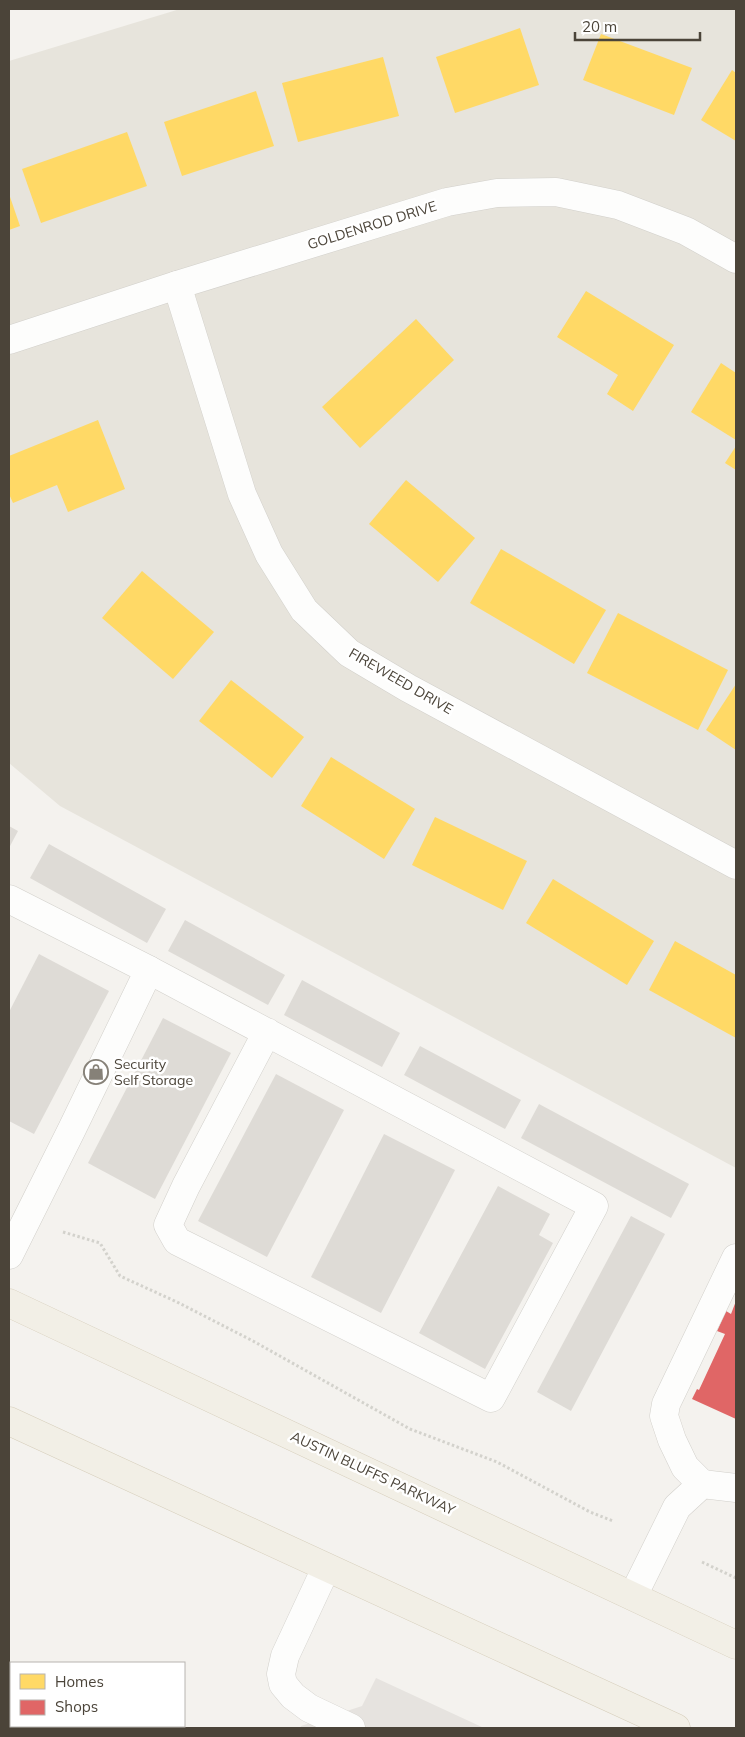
<svg xmlns="http://www.w3.org/2000/svg" width="745" height="1737" font-family="Mulish,sans-serif">
<rect width="100%" height="100%" fill="#f4f2ee"/>
<!-- residential -->
<path fill="#e7e4dc" d="M180 9H736V1168L60 806 9 763V61Z"/>
<!-- parking -->
<path fill="#e6e3df" d="M376 1678 484 1728H300L301 1726 362 1706Z"/>
<!-- homes -->
<g fill="#ffd966">
<path d="M520 28 539 85 455 113 436 57Z"/>
<path d="M601 34 692 68 674 115 583 80Z"/>
<path d="M383 57 399 116 298 142 282 83Z"/>
<path d="M732 70 736 73V141L701 120Z"/>
<path d="M256 91 274 146 182 176 164 122Z"/>
<path d="M127 132 147 186 41 223 22 169Z"/>
<path d="M9 194 20 226 9 230Z"/>
<path d="M586 291 674 345 633 411 607 394 618 375 557 337Z"/>
<path d="M416 319 454 360 360 448 322 407Z"/>
<path d="M721 363 736 373V440L691 412Z"/>
<path d="M98 420 125 489 68 512 57 485 13 503 9 494V456Z"/>
<path d="M736 446V470L725 463Z"/>
<path d="M406 480 475 538 438 582 369 524Z"/>
<path d="M501 549 606 610 574 664 470 603Z"/>
<path d="M142 571 214 632 173 679 102 618Z"/>
<path d="M618 613 728 670 698 730 587 673Z"/>
<path d="M231 680 304 737 272 778 199 721Z"/>
<path d="M736 684V750L706 730Z"/>
<path d="M331 757 415 809 384 859 301 806Z"/>
<path d="M435 817 527 861 503 910 412 865Z"/>
<path d="M553 879 654 941 627 985 526 923Z"/>
<path d="M675 941 736 975V1038L649 990Z"/>
</g>
<!-- shops -->
<path fill="#e06666" d="M736 1301V1419L692 1399 697 1389 699 1390 725 1334 717 1331 726 1311 731 1314Z"/>
<g fill="none" stroke-linecap="round" stroke-linejoin="round">
<!-- stream -->
<g stroke="#c0ddf1" stroke-width="12">
<path d="M9 1677 11 1678"/>
<path d="M82 1726 85 1728"/>
</g>
</g>
<!-- building -->
<g fill="#dedbd6">
<path d="M9 826 18 831 9 848Z"/>
<path d="M49 844 166 909 147 943 30 878Z"/>
<path d="M185 920 285 975 268 1005 168 951Z"/>
<path d="M39 954 109 991 34 1134 9 1121V1012Z"/>
<path d="M302 980 400 1033 382 1067 284 1015Z"/>
<path d="M163 1018 231 1053 155 1199 88 1163Z"/>
<path d="M420 1046 521 1100 505 1129 404 1075Z"/>
<path d="M276 1074 344 1110 267 1257 198 1221Z"/>
<path d="M539 1104 689 1184 671 1218 521 1138Z"/>
<path d="M384 1134 455 1170 381 1313 311 1277Z"/>
<path d="M498 1186 550 1214 539 1235 553 1243 485 1369 419 1333Z"/>
<path d="M631 1216 665 1234 571 1411 537 1392Z"/>
</g>
<g fill="none" stroke-linecap="round" stroke-linejoin="round">
<defs>
<g id="minor">
<path d="M177 285 242 494 269 554 304 610 349 653 408 688 736 865"/>
<path d="M9 340 177 285 447 202 497 193 556 192 618 205 686 231 736 259"/>
<path d="M9 899 149 970 72 1129 9 1255"/>
<path d="M149 970 594 1206 491 1398 177 1241 168 1225 186 1186 267 1032"/>
<path d="M702 1484 685 1467 672 1440 664 1416 666 1404 736 1258"/>
<path d="M326 1568 285 1656 281 1674 283 1684 293 1696 309 1708 351 1728"/>
<path d="M633 1596 677 1507 702 1484 736 1488"/>
</g>
<g id="major">
<path d="M9 1303 736 1645"/>
<path d="M9 1421 676 1728"/>
</g>
</defs>
<!-- minor casing -->
<use href="#minor" stroke="#d2d0cb" stroke-width="29"/>
<!-- major casing -->
<use href="#major" stroke="#d6cebb" stroke-width="29"/>
<!-- path -->
<g stroke="#d3d2cc" stroke-width="3" stroke-dasharray="2.5 2.5" stroke-linecap="butt">
<path d="M63 1232 100 1243 120 1276 177 1302 253 1341 410 1429 497 1462 590 1512 613 1521"/>
<path d="M702 1562 736 1578"/>
</g>
<!-- minor -->
<use href="#minor" stroke="#fdfdfc" stroke-width="28"/>
<!-- major -->
<use href="#major" stroke="#f2efe6" stroke-width="28"/>
</g>
<!-- icons -->
<defs>
<symbol id="shop-ring" viewBox="-11 -11 22 22"><circle r="9.5" fill="#fff" stroke="#868178" stroke-width="1.5"/><path d="M-5-2.5h2.3a2.7 3.5 0 0 1 5.4 0H5L5.5 6h-11ZM-1.5-2.5h3a1.5 2.3 0 0 0-3 0Z" fill="#868178"/></symbol>
</defs>
<g fill-rule="evenodd">
<use href="#shop-ring" x="82" y="1058" width="28" height="28"/>
</g>
<g text-anchor="middle" dominant-baseline="central" stroke-width="5" stroke-linejoin="round" paint-order="stroke">
<!-- street labels -->
<g font-size="14" fill="#4b4439" stroke="#fff">
<text transform="translate(372 225) rotate(-17)">GOLDENROD DRIVE</text>
<text transform="translate(401 681) rotate(30)">FIREWEED DRIVE</text>
<text transform="translate(373 1473) rotate(25)">AUSTIN BLUFFS PARKWAY</text>
</g>
<!-- poi labels -->
<g font-size="14" fill="#4b4439" stroke="#fff" text-anchor="start">
<text x="114" y="1064">Security<tspan x="114" dy="16">Self Storage</tspan></text>
</g>
</g>
<!-- border -->
<rect width="745" height="1737" fill="none" stroke="#4b4439" stroke-width="20"/>
<!-- legend -->
<rect x="10" y="1662" width="175" height="65" fill="#ffffff" stroke="#b7b4b0"/>
<rect x="20" y="1674" width="25" height="15" fill="#ffd966" stroke="#b7b4b0"/>
<text x="55" y="1687" font-size="15" fill="#4b4439">Homes</text>
<rect x="20" y="1700" width="25" height="15" fill="#e06666" stroke="#b7b4b0"/>
<text x="55" y="1712" font-size="15" fill="#4b4439">Shops</text>
<!-- scale -->
<path d="M575 32v8h125v-8" fill="none" stroke="#4b4439" stroke-width="2.5"/>
<text x="582" y="32" font-size="15" fill="#4b4439" stroke="#ffffff" stroke-width="4" paint-order="stroke">20 m</text>
</svg>
